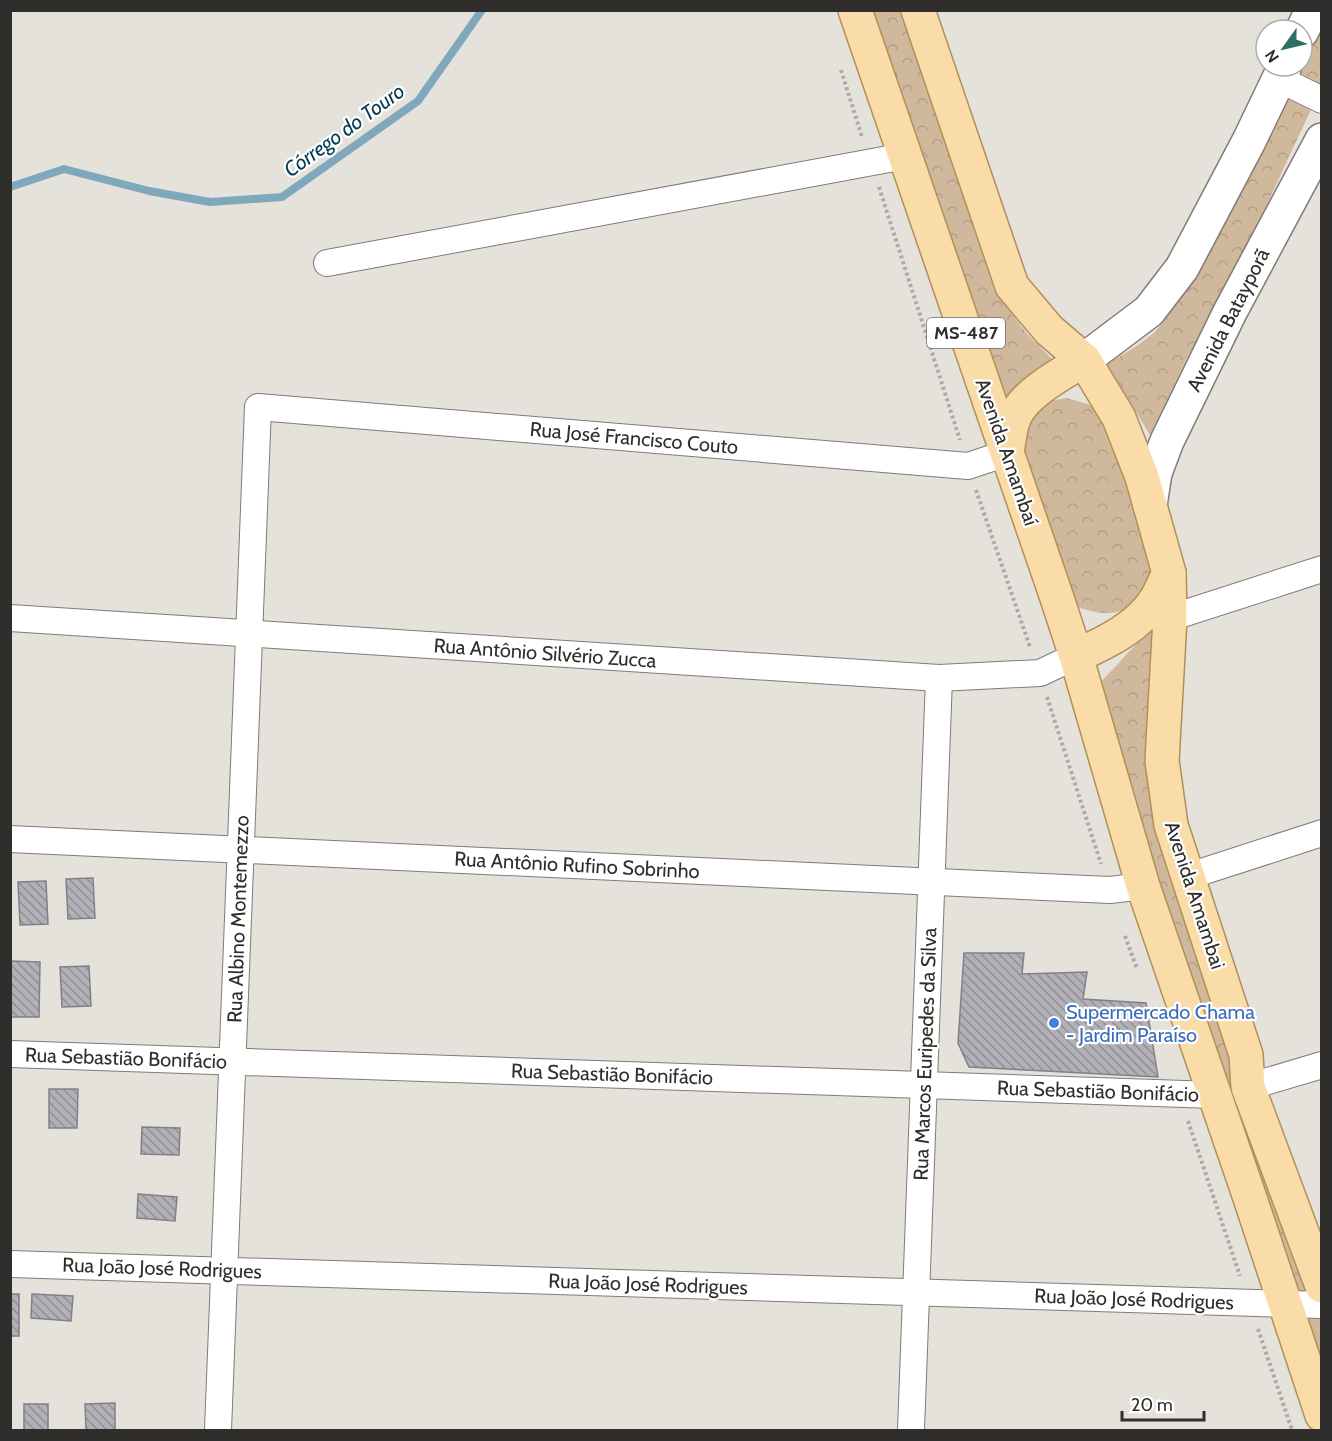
<svg xmlns="http://www.w3.org/2000/svg" width="1332" height="1441" font-family="Cabin,sans-serif">
<defs>
<pattern id="forest-crowns" width="20" height="18" patternUnits="userSpaceOnUse" patternTransform="scale(1.5)"><rect width="20" height="18" fill="#d0b89d"/><path d="M2 6a3 3 0 1 1 6 0M12 15a3 3 0 1 1 6 0" fill="none" stroke="#b39e87"/></pattern>
<pattern id="building-back-hatch" width="6" height="6" patternUnits="userSpaceOnUse" patternTransform="scale(1.5)"><rect width="6" height="6" fill="#b1b0b7"/><path d="M-1 5l2 2M0 0l6 6M5-1l2 2" fill="none" stroke="#909095"/></pattern>
</defs>
<rect width="100%" height="100%" fill="#e5e1db"/>
<!-- forest -->
<g fill="url(#forest-crowns)">
<path d="M870 11H900L995 291 1027 334 1053 360 1008 401Z"/>
<path d="M1321 13V88L1255 230 1186 360 1150 435 1107 364 1137 346 1155 332 1186 290 1206 253 1296 66H1302V53Z"/>
<path d="M1067 398 1094 406 1114 433 1153 575C1148 584 1143 597 1135 603 1115 619 1094 613 1072 605L1017 440 1044 402Z"/>
<path d="M1157 622 1148 721 1321 1312V1384L1097 686Z"/>
</g>
<g fill="none" stroke-linecap="round" stroke-linejoin="round">
<!-- stream -->
<path stroke="#80a8bc" stroke-width="8" d="M10 187 64 169 149 191 210 202 282 197 418 101 482 10"/>
</g>
<!-- building -->
<g fill="url(#building-back-hatch)" stroke="#818086" stroke-width="1.5">
<path d="M93 878 95 918 68 919 66 879Z"/>
<path d="M46 881 48 924 20 925 18 882Z"/>
<path d="M964 953H1024L1022 974 1087 972 1083 999 1146 1003 1158 1077 969 1067 958 1043Z"/>
<path d="M10 961 40 962 39 1017H10Z"/>
<path d="M89 966 91 1006 62 1007 60 967Z"/>
<path d="M49 1089H78L77 1128H49Z"/>
<path d="M142 1127 180 1128 179 1155 141 1154Z"/>
<path d="M138 1194 177 1197 175 1221 137 1218Z"/>
<rect x="10" y="1294" width="9" height="42"/>
<path d="M32 1294 73 1296 71 1321 31 1318Z"/>
<path d="M115 1403V1430H86L85 1404Z"/>
<rect x="24" y="1404" width="24" height="26"/>
</g>
<g fill="none" stroke-linecap="round" stroke-linejoin="round">
<defs>
<g id="street">
<path d="M1279 79 1322 100"/>
<path d="M327 263 905 156"/>
<path d="M10 618 939 678 1040 673 1076 656"/>
<path d="M1170 618 1322 569"/>
<path d="M10 839 1110 890 1143 886"/>
<path d="M1189 876 1322 833"/>
<path d="M10 1054 1214 1095"/>
<path d="M1248 1087 1322 1065"/>
<path d="M10 1264 1322 1305"/>
<path d="M218 1430 258 407 968 466 1007 453"/>
<path d="M911 1430 939 678"/>
</g>
<g id="secondary">
<path d="M1302 31 1312 10"/>
<path d="M1084 360 1149 311 1182 268 1249 141 1285 66"/>
<path d="M1150 505 1155 473 1167 441 1230 312 1322 140"/>
</g>
<g id="primary">
<path d="M855 10 1057 598 1076 656 1143 886 1250 1198 1322 1415"/>
<path d="M918 10 1012 286 1049 330 1084 360 1119 418 1142 477 1169 573 1170 618 1162 761 1171 825 1246 1055 1248 1087 1322 1286"/>
<path d="M1007 453C1009 441 1010 427 1015 416 1026 392 1062 374 1084 360"/>
<path d="M1076 656C1105 643 1139 627 1156 599 1161 591 1164 582 1169 573"/>
</g>
</defs>
<!-- street casing -->
<use href="#street" stroke="#807b77" stroke-width="28"/>
<!-- secondary casing -->
<use href="#secondary" stroke="#807b77" stroke-width="36"/>
<!-- primary casing -->
<use href="#primary" stroke="#b19057" stroke-width="36"/>
<!-- path -->
<g stroke="#adaaa5" stroke-width="4" stroke-dasharray="3 3" stroke-linecap="butt">
<path d="M841 70 862 137"/>
<path d="M879 187 960 440"/>
<path d="M976 490 1030 647"/>
<path d="M1047 697 1101 864"/>
<path d="M1125 936 1137 969"/>
<path d="M1188 1121 1240 1276"/>
<path d="M1258 1329 1292 1430"/>
</g>
<!-- street -->
<use href="#street" stroke="#fff" stroke-width="26"/>
<!-- secondary -->
<use href="#secondary" stroke="#fff" stroke-width="33"/>
<!-- primary -->
<use href="#primary" stroke="#fadca8" stroke-width="33"/>
</g>
<!-- markers -->
<circle fill="#3f7fe0" stroke="#fff" stroke-width="2" cx="1054" cy="1023" r="6"/>
<g text-anchor="middle" dominant-baseline="central" stroke-width="4.5" stroke-linejoin="round" paint-order="stroke">
<!-- shield labels -->
<rect fill="#fff" stroke="#6e6d6b" stroke-width="1.5" x="927" y="318" width="78" height="30" rx="4.5"/>
<g font-size="18" font-weight="bold" fill="#302e2c">
<text x="966" y="333">MS-487</text>
</g>
<!-- street labels -->
<g font-size="20" fill="#302e2c" stroke="#fff">
<text transform="translate(1228 320) rotate(-63)">Avenida Batayporã</text>
<text transform="translate(634 438) rotate(5)">Rua José Francisco Couto</text>
<text transform="translate(1007 452) rotate(71)">Avenida Amambaí</text>
<text transform="translate(545 653) rotate(4)">Rua Antônio Silvério Zucca</text>
<text transform="translate(577 865) rotate(3)">Rua Antônio Rufino Sobrinho</text>
<text transform="translate(1195 895) rotate(72)">Avenida Amambai</text>
<text transform="translate(238 919) rotate(-88)">Rua Albino Montemezzo</text>
<text transform="translate(925 1054) rotate(-88)">Rua Marcos Euripedes da Silva</text>
<text transform="translate(126 1058) rotate(2)">Rua Sebastião Bonifácio</text>
<text transform="translate(612 1074) rotate(2)">Rua Sebastião Bonifácio</text>
<text transform="translate(1098 1091) rotate(2)">Rua Sebastião Bonifácio</text>
<text transform="translate(162 1268) rotate(2)">Rua João José Rodrigues</text>
<text transform="translate(648 1284) rotate(2)">Rua João José Rodrigues</text>
<text transform="translate(1134 1299) rotate(2)">Rua João José Rodrigues</text>
</g>
<!-- shop labels -->
<g font-size="20" fill="#366cbe" stroke="#fff" text-anchor="start">
<text x="1066" y="1012">Supermercado Chama<tspan x="1066" dy="23">- Jardim Paraíso</tspan></text>
</g>
<!-- water labels -->
<g font-size="21" font-style="italic" fill="#043d53" stroke="#fff">
<text transform="translate(344 130) rotate(-36)">Córrego do Touro</text>
</g>
</g>
<!-- border -->
<rect width="1332" height="1441" fill="none" stroke="#302e2c" stroke-width="24"/>
<!-- north arrow -->
<g transform="translate(1284 48) rotate(236)"><circle r="28" fill="#ffffff" stroke="#acabab" stroke-width="1.5"/>
<path d="M0-4.5L10 22L0 15L-10 22Z" fill="#2d7164"/>
<text y="-9" font-size="16" font-weight="bold" text-anchor="middle" fill="#302e2c">N</text>
</g>
<!-- scale -->
<path d="M1122 1411v9h82v-9" fill="none" stroke="#302e2c" stroke-width="3"/>
<text x="1131" y="1411" font-size="18" fill="#302e2c" stroke="#ffffff" stroke-width="4.5" paint-order="stroke">20 m</text>
</svg>
